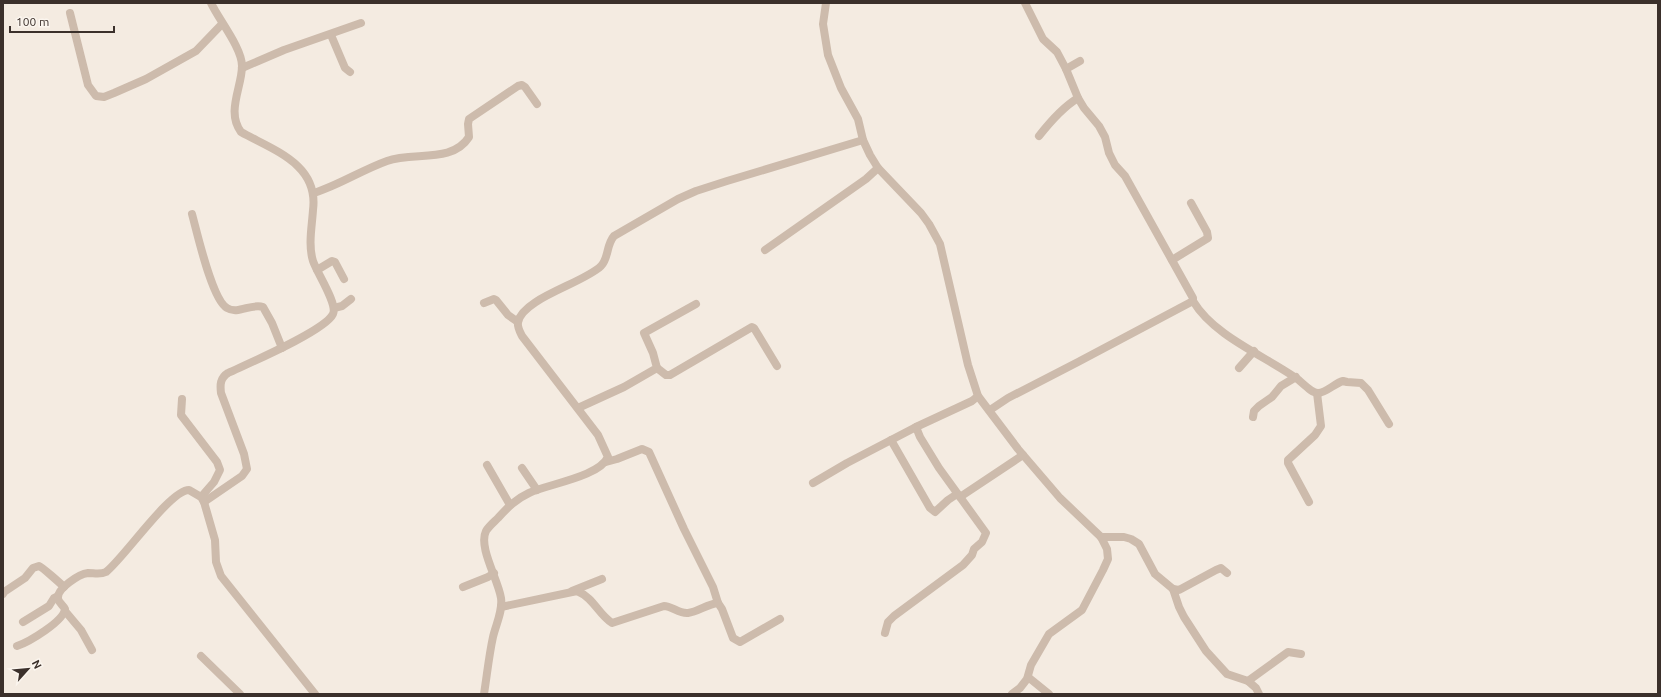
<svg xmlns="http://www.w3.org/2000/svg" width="1661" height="697" font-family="Ubuntu,sans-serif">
<rect width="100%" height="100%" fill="#f4ebe1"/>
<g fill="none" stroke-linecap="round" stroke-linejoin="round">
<!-- minor -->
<g stroke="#cdbbac" stroke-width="8">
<path d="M826 3 823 24 828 55 841 88 858 119 863 140 870 155 878 168 921 213 929 224 940 244 968 365 978 396 1018 449 1060 498 1101 537 1107 549 1108 559 1103 570 1082 610 1049 634 1031 665 1027 679 1020 688 1012 694"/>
<path d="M70 13 88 85 96 96 104 97 114 93 146 79 196 51 222 24"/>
<path d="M331 35 345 68 350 72"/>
<path d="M242 68 284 50 361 23"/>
<path d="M1066 69 1080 61"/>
<path d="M1039 136C1050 122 1063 107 1078 98"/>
<path d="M314 193C339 185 362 170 387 161 413 151 452 164 469 137L468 124 469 119 518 86 522 85 525 87 537 104"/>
<path d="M192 214C197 232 212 300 227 308 238 315 251 303 263 307L272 323 282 348"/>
<path d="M765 250 866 179 878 168"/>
<path d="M1172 260 1208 238 1207 232 1191 203"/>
<path d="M317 270 332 261 335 262 344 279"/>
<path d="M1193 301C1214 336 1263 355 1296 378 1302 382 1311 393 1318 393 1326 393 1335 383 1343 381L1347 382 1361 383 1368 390 1389 424"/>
<path d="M484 303 494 299 496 300 508 315 518 322"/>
<path d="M334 308 342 306 351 299"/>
<path d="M657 368 666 375H670L752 327 754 328 777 366"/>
<path d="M1239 368 1254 351"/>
<path d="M182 399 181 415 217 462 220 470 214 482 201 497"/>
<path d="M578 408 624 387 657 368 653 353 644 333 696 304"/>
<path d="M990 410 1008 398 1078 362 1193 301V298L1125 176 1115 165 1109 153 1105 137 1099 126 1084 108 1078 98 1066 69 1057 52 1043 39 1025 3"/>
<path d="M1253 417 1254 411 1259 406 1272 397 1281 386 1296 377"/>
<path d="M891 440 930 508 935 512 948 500 957 494"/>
<path d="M606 462 617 459 642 449 649 452 684 529 713 587 718 603"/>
<path d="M487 465 510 505"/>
<path d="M522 468 537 490"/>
<path d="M813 483 847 463 916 427 972 401 978 396"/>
<path d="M960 497 1023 455"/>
<path d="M204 502 242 476 247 469 244 454 221 393C220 385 220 378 228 373 247 364 325 331 333 314 338 304 317 273 313 261 308 245 312 226 313 210 319 164 273 150 241 132 226 112 242 87 242 66 242 48 219 20 211 3"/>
<path d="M1309 502 1288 463V460L1315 435 1321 426 1317 393"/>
<path d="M1101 537H1124L1131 539 1139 544 1155 574 1173 589 1179 607 1184 617 1206 651 1227 674 1248 681 1256 688 1259 694"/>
<path d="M463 587 488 577 494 573"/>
<path d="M1173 589 1179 590 1216 570 1221 568 1227 573"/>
<path d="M572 591 602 579"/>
<path d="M3 594 4 592 25 578 33 568 39 566C42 567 60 583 64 587"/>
<path d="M501 607 577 591C594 598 598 614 612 623L664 606C672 606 679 614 688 613 698 612 707 604 718 603L722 609 733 638 740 642 780 619"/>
<path d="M65 611 81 630 92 650"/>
<path d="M23 622 49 606 54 598 58 596"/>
<path d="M885 633 888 622 894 616 963 565 972 555 974 549 982 542 986 533 939 468 920 437 916 427"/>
<path d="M17 646C29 642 64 621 65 609 63 605 59 603 58 599 56 589 79 574 88 573 94 573 100 575 106 572 124 558 170 490 189 490L201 497 204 502 215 540 216 562 221 576 315 694"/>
<path d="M201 656 240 694"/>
<path d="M1028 677 1049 694"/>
<path d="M1248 681 1288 652 1301 654"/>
<path d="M484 694C487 675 489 655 493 637 496 624 503 611 501 598 498 579 478 547 486 531 489 526 494 522 498 518 508 507 516 499 529 493 548 484 599 477 608 457L598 435 522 336C520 332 517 327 518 322 523 298 584 283 601 266 609 258 606 245 614 236L678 199 696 191 727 181 863 140"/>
</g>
</g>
<!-- border -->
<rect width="1661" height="697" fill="none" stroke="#3b302b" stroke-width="8"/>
<!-- north arrow -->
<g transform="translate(28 669) rotate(63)" stroke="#fbf5ee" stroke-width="3" paint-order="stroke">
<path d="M0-3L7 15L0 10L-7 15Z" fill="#3b302b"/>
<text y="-6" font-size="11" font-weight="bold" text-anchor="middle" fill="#3b302b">N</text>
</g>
<!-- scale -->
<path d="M10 26v6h104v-6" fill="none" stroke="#3b302b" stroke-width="2"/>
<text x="16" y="26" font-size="12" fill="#3b302b" stroke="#fbf5ee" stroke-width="3" paint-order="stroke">100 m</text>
</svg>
